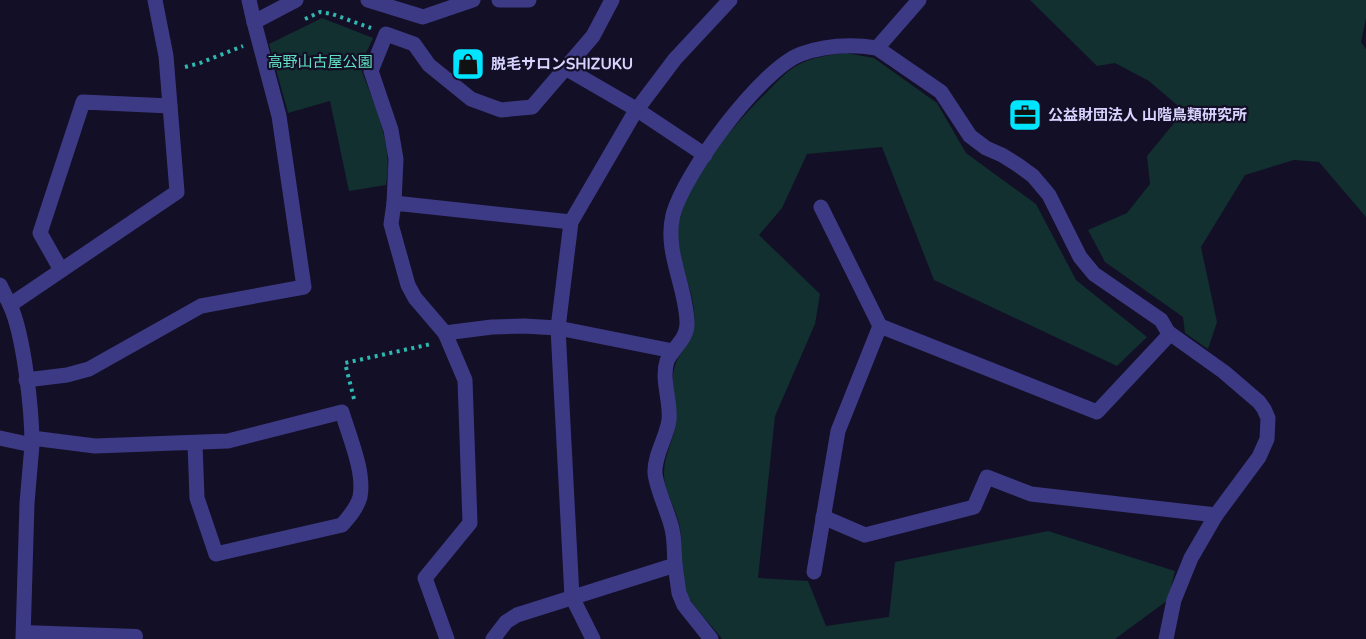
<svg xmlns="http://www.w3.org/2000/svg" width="1366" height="639" font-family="'Varela Round','Noto Sans JP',sans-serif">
<rect width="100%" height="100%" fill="#130f26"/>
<!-- green -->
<g fill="#12302f">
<path d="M1030 0H1366V18L1361 42 1366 49V217L1319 162 1294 160 1245 175 1201 247 1217 322 1208 349 1185 333 1183 317 1105 262 1088 230 1127 213 1150 184 1147 156 1184 111 1149 81 1115 63 1097 66Z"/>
<path d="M322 18 373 38 360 66C374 105 394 144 386 185L349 191 330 101 288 113 269 44Z"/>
<path d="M846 53 874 58 937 103 966 153 1036 204 1076 280 1147 337 1117 366 934 280 882 147 807 154 782 208 759 235 820 294 815 324 775 416 758 578 808 581 826 626 889 617 895 562 1048 531 1175 571 1168 600 1115 639H722C714 628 690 603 686 593 679 573 684 550 680 529 678 511 663 490 664 473 664 454 675 438 676 420 677 402 669 383 675 366 679 351 693 341 694 325 697 296 680 269 678 241 674 192 734 124 767 92 776 83 786 71 798 65 812 57 830 55 846 53Z"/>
</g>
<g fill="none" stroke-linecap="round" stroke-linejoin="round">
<!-- path -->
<g stroke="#2fb8b0" stroke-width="4" stroke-dasharray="3 4.5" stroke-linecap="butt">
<path d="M305 19 320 12 332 14 371 28"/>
<path d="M185 67 200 63 243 46"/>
<path d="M354 399 345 363 431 344"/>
</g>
<!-- lane -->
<path stroke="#3d3a85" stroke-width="14" d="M23 632 136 636"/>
<!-- street -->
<g stroke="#3d3a85" stroke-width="15">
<path d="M249 0 254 22 296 0"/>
<path d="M368 0 423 17 473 0"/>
<path d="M499 0H529"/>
<path d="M877 48 941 92 970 136 986 148 1002 155 1018 165 1033 176 1049 195 1080 257 1094 274 1161 320 1168 332 1224 372 1259 402 1264 409 1268 418 1267 439 1259 457 1216 515 1191 558 1174 600 1166 639"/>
<path d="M567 69 636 109 705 155"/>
<path d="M394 203 396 159 391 130 371 71 386 34 414 44 429 65 471 99 501 110 532 107 593 36 612 0"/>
<path d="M821 207 880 326"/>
<path d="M571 222 394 203 391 224 408 285 415 298 445 333 492 327 524 326 558 328 673 351"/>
<path d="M61 270 40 233 83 102 170 106"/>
<path d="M0 285 10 305"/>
<path d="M445 333 465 380 470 523 425 578 447 639"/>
<path d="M26 380 67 375 89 369 201 306 304 287 279 116 254 22"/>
<path d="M0 438 32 445C32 411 24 335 10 305L177 192 166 56 155 0"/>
<path d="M32 438 95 446 228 441 342 412C349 436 365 472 360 497 357 508 349 517 342 525L216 554 197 498 195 444"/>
<path d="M823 517 865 535 974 507 987 477 1031 494 1216 515"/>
<path d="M675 565 679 593 684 605 711 639"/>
<path d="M814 572 838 431 880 326 1097 412 1170 334"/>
<path d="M23 639 27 503 32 445"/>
<path d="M493 639 506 622 517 615 675 565C674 552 675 537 671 525 667 510 656 487 655 473 654 455 667 437 669 420 671 401 661 380 667 361 673 347 688 339 687 322 686 286 664 251 673 215 684 173 761 69 801 54 826 45 852 44 877 48L919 0"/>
<path d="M593 639 572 597 558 328 571 222 635 112 675 59 730 0"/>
</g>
</g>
<!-- icons -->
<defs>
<symbol id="shop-square" viewBox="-11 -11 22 22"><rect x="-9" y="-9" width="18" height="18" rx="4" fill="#00e5ff" stroke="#130f26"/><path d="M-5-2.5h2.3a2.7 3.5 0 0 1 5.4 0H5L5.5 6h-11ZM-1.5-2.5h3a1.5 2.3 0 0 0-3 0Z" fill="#111"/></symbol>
<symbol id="office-square" viewBox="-11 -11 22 22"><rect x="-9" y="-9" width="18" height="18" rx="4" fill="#00e5ff" stroke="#130f26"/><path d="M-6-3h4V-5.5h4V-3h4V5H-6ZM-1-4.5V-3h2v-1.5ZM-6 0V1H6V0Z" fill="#111"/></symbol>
</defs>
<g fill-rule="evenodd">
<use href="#shop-square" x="449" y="45" width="38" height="38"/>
<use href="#office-square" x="1006" y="96" width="38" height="38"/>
</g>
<g text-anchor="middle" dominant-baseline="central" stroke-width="4.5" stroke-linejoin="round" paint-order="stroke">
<!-- park labels -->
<g font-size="15" fill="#5fe0c0" stroke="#130f26">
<text x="320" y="62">高野山古屋公園</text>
</g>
<!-- poi labels -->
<g font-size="15" font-weight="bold" fill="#d9d4ff" stroke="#130f26" text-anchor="start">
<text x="491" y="64">脱毛サロンSHIZUKU</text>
<text x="1048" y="115">公益財団法人 山階鳥類研究所</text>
</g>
</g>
</svg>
